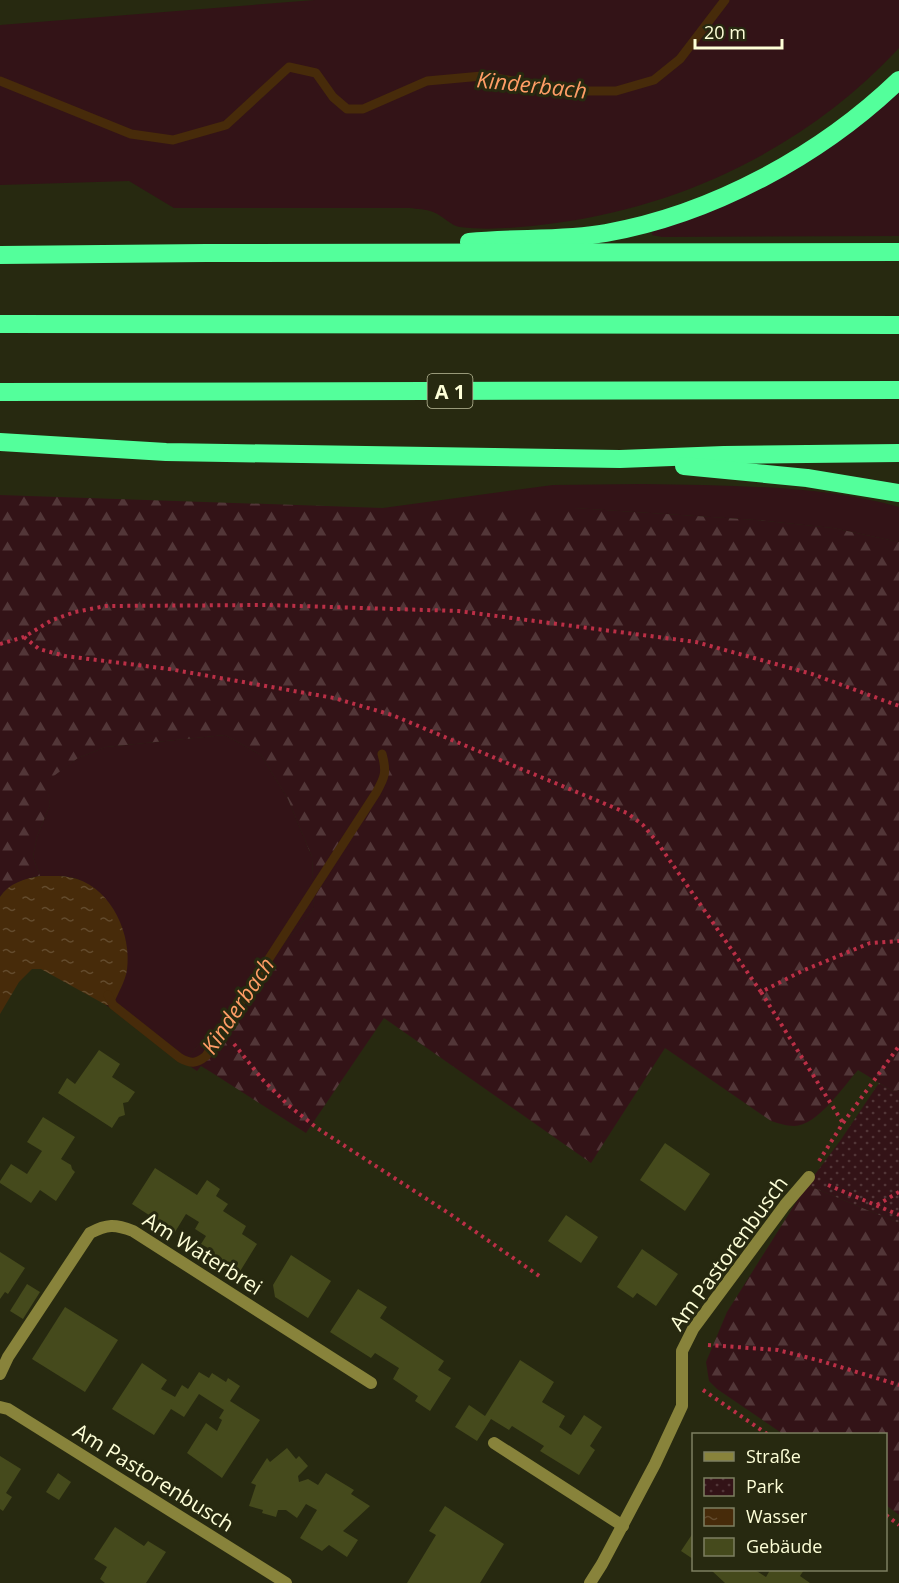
<svg xmlns="http://www.w3.org/2000/svg" width="899" height="1583" font-family="'Open Sans',sans-serif">
<defs>
<pattern id="forest-firs" width="22" height="20" patternUnits="userSpaceOnUse" patternTransform="scale(1.5)"><rect width="22" height="20" fill="#331317"/><path d="M5 1l3.5 6h-7zM16 11l3.5 6h-7z" fill="#523638"/></pattern>
<pattern id="park-dots" width="8" height="8" patternUnits="userSpaceOnUse" patternTransform="scale(1.5)"><rect width="8" height="8" fill="#331317"/><path d="M2 2h.1M6 6h.1" fill="none" stroke="#523638" stroke-width="1.8" stroke-linecap="round"/></pattern>
<pattern id="water-ripples" width="26" height="14" patternUnits="userSpaceOnUse" patternTransform="scale(1.5)"><rect width="26" height="14" fill="#472b0a"/><path d="M2 4q2-2 4 0t4 0M15 11q2-2 4 0t4 0" fill="none" stroke="#634b2d"/></pattern>
</defs>
<rect width="100%" height="100%" fill="#272910"/>
<!-- grass -->
<g fill="#331317">
<path d="M315 0H899V48C809 145 687 205 556 223 525 227 491 231 460 227 451 226 442 215 433 212 426 209 417 209 410 208H174L129 181 0 185V25Z"/>
<path d="M899 89V236L662 237 652 235V230L671 222Z"/>
<path d="M642 484C728 486 816 484 899 507V542L833 528 756 520 575 508H383L553 485Z"/>
<path d="M225 735 261 755 288 799 312 857 314 908 184 1062 106 1005 113 1004C116 991 127 951 125 940 123 920 96 885 77 879 65 875 52 876 40 876L33 857 37 837 50 805 46 781 78 758 106 747Z"/>
</g>
<!-- forest -->
<g fill="url(#forest-firs)">
<path d="M0 495 383 508H575L756 520 833 528 899 542V1090L894 1092 858 1070C843 1087 817 1126 794 1126 786 1126 778 1123 771 1121L665 1048 591 1163 384 1018 306 1133 214 1074 201 1066 197 1071 184 1062 314 908 312 857 288 799 261 755 225 735 106 747 78 758 47 781 50 805 37 837 33 857 40 876C26 878 8 885 0 897Z"/>
<path d="M807 1185 899 1223V1515L886 1505V1434H783L717 1389 709 1381 706 1362 727 1312Z"/>
</g>
<!-- park -->
<path fill="url(#park-dots)" d="M879 1083 894 1092 899 1090V1223L807 1185 840 1141Z"/>
<!-- water -->
<path fill="url(#water-ripples)" d="M40 876C52 876 65 875 77 879 112 890 132 935 127 970 125 982 118 993 113 1005H106L41 969H32L19 982 0 1014V897C9 883 24 879 40 876Z"/>
<g fill="none" stroke-linecap="round" stroke-linejoin="round">
<!-- stream -->
<g stroke="#472b0a" stroke-width="9">
<path d="M0 81 131 134 173 140 226 125 289 67 316 73 333 97 347 109H363L427 81 482 76 578 91H616L654 80 680 59 725 0"/>
<path d="M108 995 113 1005 180 1058C191 1064 196 1064 206 1056L376 793C385 777 387 772 382 754"/>
</g>
</g>
<!-- building -->
<g fill="#454a1c">
<path d="M99 1050 120 1064 112 1077 135 1092 128 1102 123 1103 125 1115 119 1117 112 1128 58 1093 67 1078 75 1084Z"/>
<path d="M43 1117 75 1137 61 1159 71 1165 72 1169 75 1172 56 1201 40 1190 31 1203 0 1183V1181L11 1164 27 1174 42 1151 27 1142Z"/>
<path d="M665 1143 710 1174 685 1211 640 1180Z"/>
<path d="M155 1168 197 1195 207 1180 220 1189 216 1196 228 1204 223 1211 246 1226 242 1234 257 1244 239 1273 212 1256 215 1252 201 1244 206 1236 195 1229 199 1222 186 1214 175 1232 132 1204Z"/>
<path d="M566 1215 598 1237 581 1263 548 1241Z"/>
<path d="M642 1249 678 1274 656 1306 637 1293 633 1298 617 1287Z"/>
<path d="M0 1252 25 1268 8 1294 5 1292 0 1299Z"/>
<path d="M291 1255 331 1281 308 1318 275 1297 273 1285Z"/>
<path d="M27 1284 40 1292 23 1319 10 1311Z"/>
<path d="M358 1289 387 1307 380 1318 444 1361 438 1370 451 1378 430 1411 415 1401 418 1396 393 1379 399 1368 375 1353 371 1358 330 1332Z"/>
<path d="M65 1307 118 1340 85 1392 32 1359Z"/>
<path d="M520 1360 554 1382 542 1402 565 1416 559 1427 571 1435 584 1415 602 1427 590 1446 595 1450 579 1475 540 1451 544 1446 512 1426 509 1430 491 1419 477 1441 455 1427 469 1405 485 1416Z"/>
<path d="M142 1363 167 1380 161 1389 175 1397 182 1385 188 1389 199 1372 209 1378 212 1373 226 1382 228 1378 240 1386 230 1401 260 1420 222 1478 187 1453 206 1423 217 1431 222 1420 219 1418 224 1410 199 1394 184 1417 171 1409 154 1435 112 1409Z"/>
<path d="M287 1448 296 1459 299 1456 308 1466 298 1476 299 1482 308 1479 318 1485 326 1473 354 1490 351 1494 370 1506 343 1531 358 1540 347 1557 329 1545 322 1551 300 1538 317 1510 306 1504 297 1518 286 1510H278L276 1517 262 1513 263 1510 249 1506 256 1485 251 1483 267 1458 270 1462Z"/>
<path d="M0 1456 21 1469 6 1493 12 1497 3 1511 0 1509Z"/>
<path d="M58 1473 71 1482 59 1500 46 1492Z"/>
<path d="M445 1506 504 1544 480 1583H407L436 1535 429 1531Z"/>
<path d="M115 1527 144 1546 148 1541 166 1552 146 1583H105L100 1579 107 1567 94 1559Z"/>
<path d="M693 1533V1559L681 1551Z"/>
<path d="M711 1570H755L766 1577 770 1570H804L800 1576 810 1583H725Z"/>
</g>
<g fill="none" stroke-linecap="round" stroke-linejoin="round">
<!-- path -->
<g stroke="#bb2f46" stroke-width="4" stroke-dasharray="3 4.5" stroke-linecap="butt">
<path d="M24 637 39 649 65 656 169 669 334 698 392 715 627 813 643 825 657 842 761 992 802 971 870 943 899 941"/>
<path d="M0 644 24 637 52 620 75 612 106 606 267 605 458 611 696 642 812 674 899 706"/>
<path d="M761 992 843 1123"/>
<path d="M234 1044 262 1079 288 1105 317 1128 450 1214 542 1278"/>
<path d="M819 1161 843 1123 899 1046"/>
<path d="M828 1185 899 1215"/>
<path d="M877 1205 899 1192"/>
<path d="M708 1345 778 1350 821 1361 899 1385"/>
<path d="M703 1390 767 1434"/>
<path d="M886 1515 899 1525"/>
</g>
<!-- lane -->
<path stroke="#88833b" stroke-width="12" d="M494 1443 623 1526"/>
<!-- street -->
<g stroke="#88833b" stroke-width="12">
<path d="M0 1374 8 1357 90 1233C107 1224 115 1224 133 1231L371 1383"/>
<path d="M0 1407 8 1409 286 1583"/>
<path d="M590 1583 602 1564 655 1464 682 1406V1351L693 1329 785 1205 809 1177"/>
</g>
<!-- highway -->
<g stroke="#53ff9b" stroke-width="18">
<path d="M469 242C515 237 561 241 606 233 713 214 821 155 899 80"/>
<path d="M0 255 206 253 899 252"/>
<path d="M0 324 899 325"/>
<path d="M0 392 899 390"/>
<path d="M0 442 166 452 620 459 724 455 899 453"/>
<path d="M684 466 807 478 899 493"/>
</g>
</g>
<g text-anchor="middle" dominant-baseline="central" stroke-width="6" stroke-linejoin="round" paint-order="stroke">
<!-- shield labels -->
<rect fill="#272910" stroke="#bebf9c" stroke-width="1.5" x="427.5" y="374" width="45" height="34" rx="4.5"/>
<g font-size="20" font-weight="bold" fill="#feffd8">
<text x="450" y="391">A 1</text>
</g>
<!-- street labels -->
<g font-size="21" fill="#feffd8" stroke="#272910">
<text transform="translate(203 1253) rotate(32)">Am Waterbrei</text>
<text transform="translate(728 1253) rotate(-54)">Am Pastorenbusch</text>
<text transform="translate(154 1477) rotate(32)">Am Pastorenbusch</text>
</g>
<!-- water labels -->
<g font-size="22" font-style="italic" fill="#ff9d66" stroke="#272910">
<text transform="translate(532 84) rotate(6)">Kinderbach</text>
<text transform="translate(237 1005) rotate(-56)">Kinderbach</text>
</g>
</g>
<!-- legend -->
<rect x="692" y="1433" width="195" height="138" fill="#272910" stroke="#7d7f60" stroke-width="1.5"/>
<rect x="704" y="1452" width="30" height="9" fill="#88833b" stroke="#7d7f60" stroke-width="1.5"/>
<text x="746" y="1463" font-size="18" fill="#feffd8">Straße</text>
<rect x="704" y="1478" width="30" height="18" fill="url(#park-dots)" stroke="#7d7f60" stroke-width="1.5"/>
<text x="746" y="1493" font-size="18" fill="#feffd8">Park</text>
<rect x="704" y="1508" width="30" height="18" fill="url(#water-ripples)" stroke="#7d7f60" stroke-width="1.5"/>
<text x="746" y="1523" font-size="18" fill="#feffd8">Wasser</text>
<rect x="704" y="1538" width="30" height="18" fill="#454a1c" stroke="#7d7f60" stroke-width="1.5"/>
<text x="746" y="1553" font-size="18" fill="#feffd8">Gebäude</text>
<!-- scale -->
<path d="M695 39v9h87v-9" fill="none" stroke="#feffd8" stroke-width="3"/>
<text x="704" y="39" font-size="18" fill="#feffd8" stroke="#272910" stroke-width="4.5" paint-order="stroke">20 m</text>
</svg>
